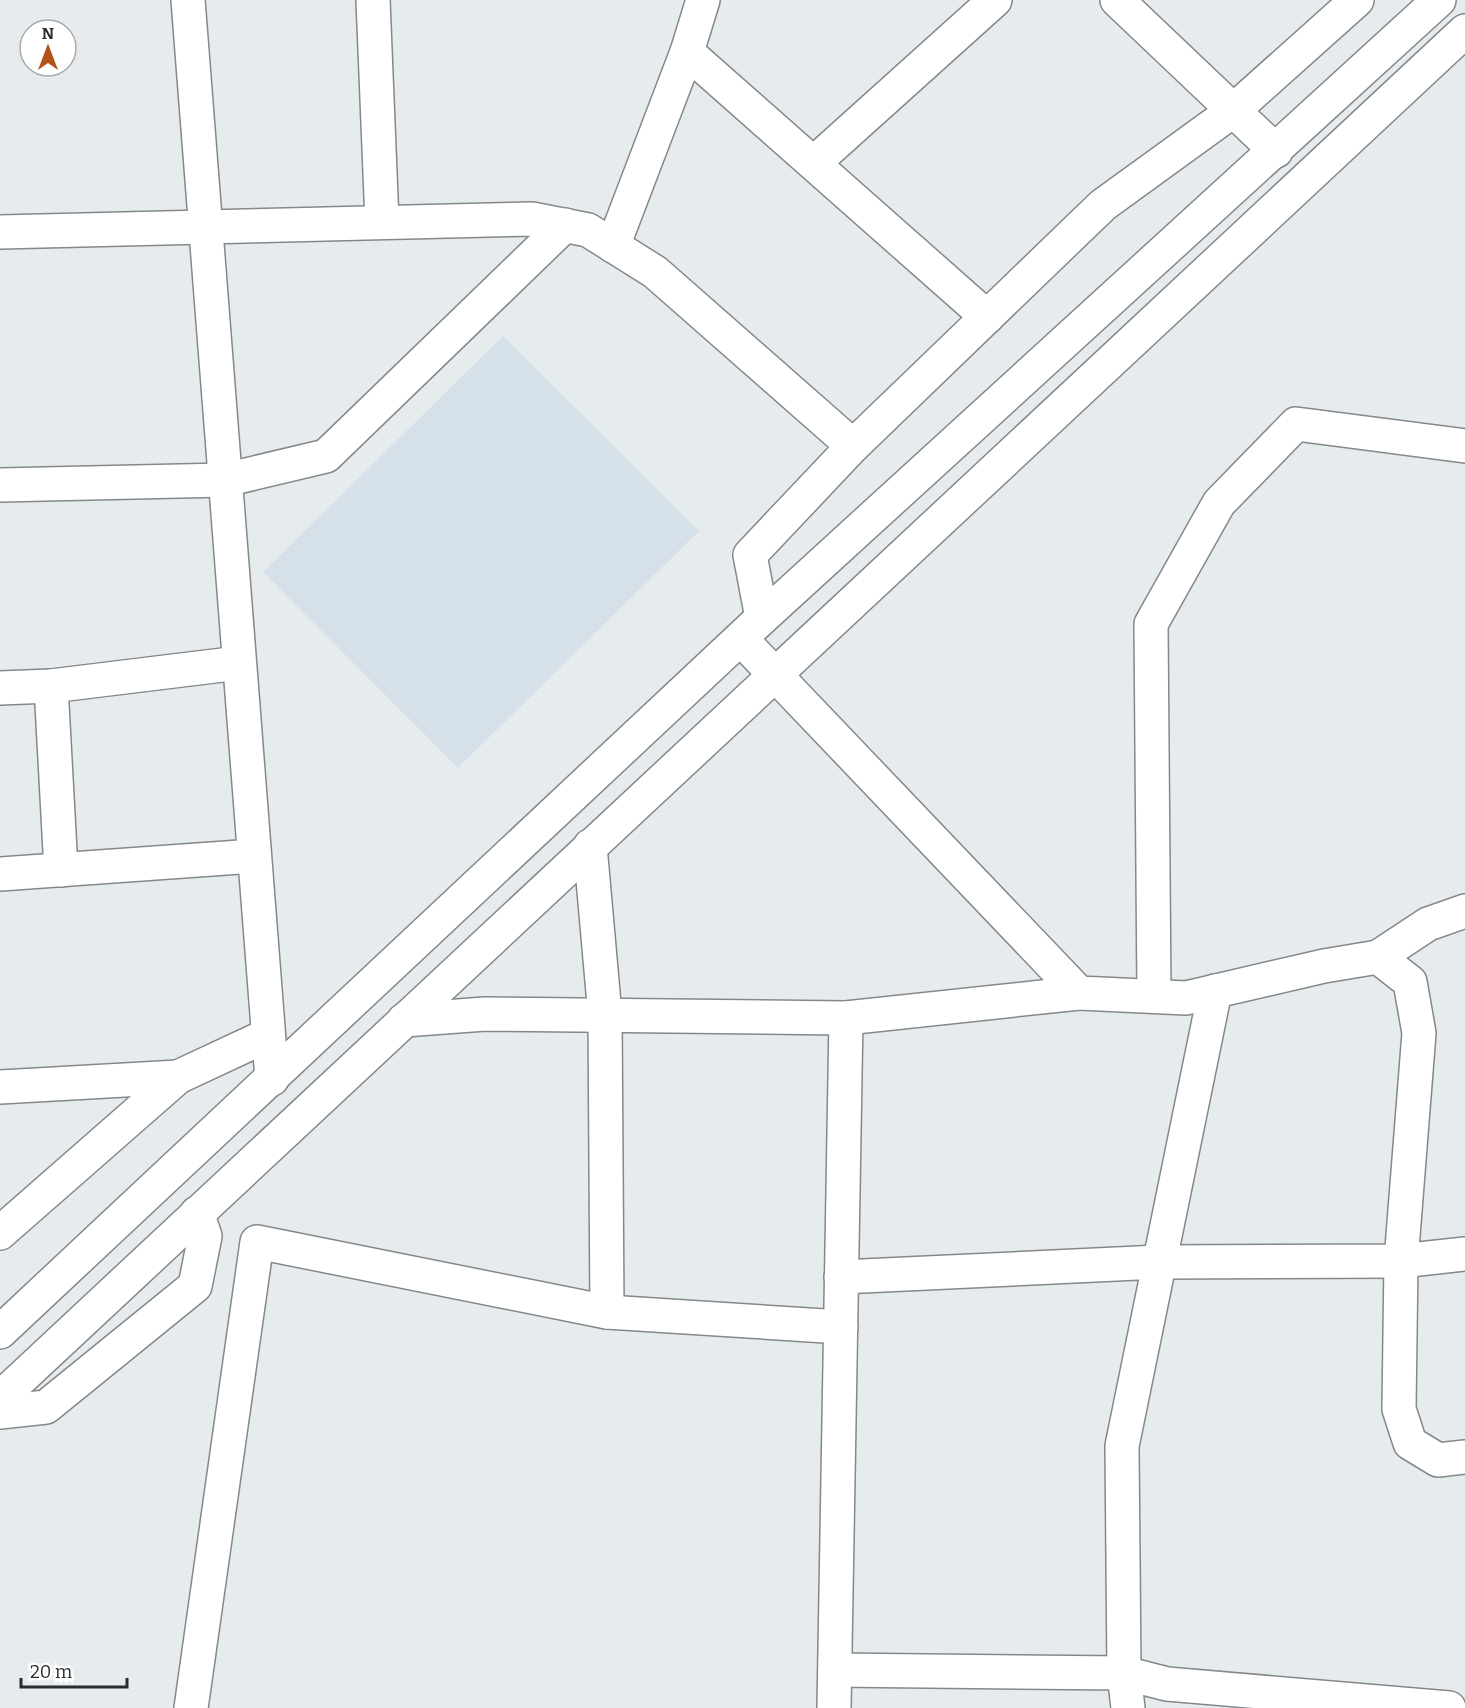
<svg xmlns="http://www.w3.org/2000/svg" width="1465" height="1708" font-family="Bitter,serif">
<rect width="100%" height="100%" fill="#e6ebee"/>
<!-- built -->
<path fill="#d6e0e8" d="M503 336 699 531 458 768 263 572Z"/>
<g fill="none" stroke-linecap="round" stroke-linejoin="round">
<defs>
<g id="minor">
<path d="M188 0 272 1079"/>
<path d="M373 0 382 222"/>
<path d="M1117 0 1276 151"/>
<path d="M687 52 987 317"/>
<path d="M815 162 995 0"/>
<path d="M0 232 532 219 588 230 655 272 853 446"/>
<path d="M613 246 687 52 703 0"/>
<path d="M0 485 225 480 326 456 565 225"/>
<path d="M762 618 750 555 853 446 1103 205 1234 110 1357 0"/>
<path d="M741 639 1079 993 1186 998 1324 966 1378 957 1410 982 1419 1033 1401 1261 1399 1409 1410 1443 1438 1460 1465 1457"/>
<path d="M51 686 61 870"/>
<path d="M0 688 51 686 239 663"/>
<path d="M590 846 605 1015 607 1312"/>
<path d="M0 874 254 856"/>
<path d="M1378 957 1428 924 1465 911"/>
<path d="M1154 996 1151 624 1219 503 1296 424 1465 446"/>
<path d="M404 1020 485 1014 846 1018 1079 993"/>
<path d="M0 1087 178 1077"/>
<path d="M0 1233 178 1077 268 1035"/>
<path d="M841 1277 1159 1262 1401 1261 1465 1254"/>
<path d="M0 1412 46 1407 195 1286 205 1236 197 1213"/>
<path d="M835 1670 1124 1673 1167 1684 1449 1708"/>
<path d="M191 1708 257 1242 607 1312 841 1327"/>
<path d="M834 1708 846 1018"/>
<path d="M1128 1708 1124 1673 1122 1446 1215 991"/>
</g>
<g id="major">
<path d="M0 1332 762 618 1439 0"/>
<path d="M0 1398 1465 31"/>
</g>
</defs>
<!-- minor casing -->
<use href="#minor" stroke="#84888b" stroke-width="36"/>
<!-- major casing -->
<use href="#major" stroke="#84888b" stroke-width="36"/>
<!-- minor -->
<use href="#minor" stroke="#fff" stroke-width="33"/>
<!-- major -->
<use href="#major" stroke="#fff" stroke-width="33"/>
</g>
<!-- north arrow -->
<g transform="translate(48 48)"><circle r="28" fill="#ffffff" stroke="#aaabab" stroke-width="1.5"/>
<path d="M0-4.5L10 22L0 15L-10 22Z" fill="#b55317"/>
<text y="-9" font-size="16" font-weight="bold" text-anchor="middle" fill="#2b2c2e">N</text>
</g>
<!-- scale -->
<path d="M21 1678v9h106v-9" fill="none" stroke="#2b2c2e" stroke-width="3"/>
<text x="30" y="1678" font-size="18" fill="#2b2c2e" stroke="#ffffff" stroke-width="4.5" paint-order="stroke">20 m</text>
</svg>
